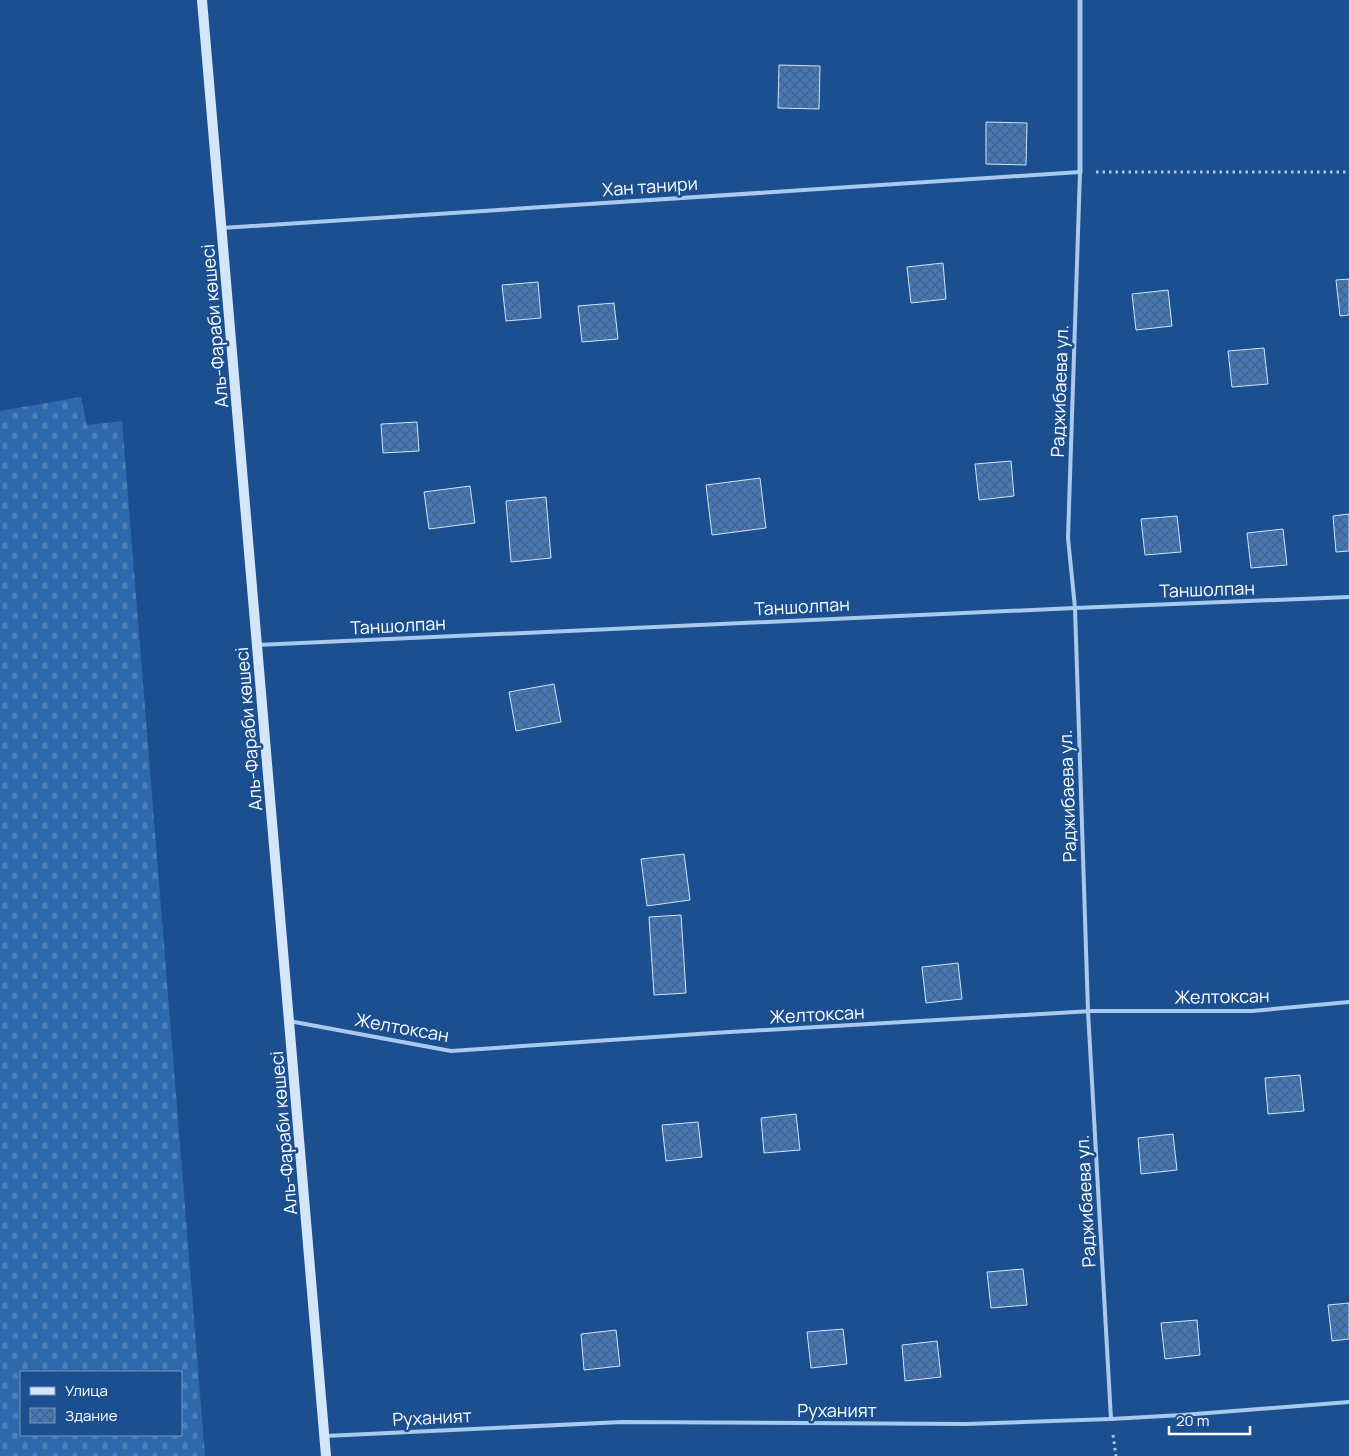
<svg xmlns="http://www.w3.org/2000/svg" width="1349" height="1456" font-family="Manrope,sans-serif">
<defs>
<pattern id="cemetery-stones" width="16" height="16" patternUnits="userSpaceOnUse" patternTransform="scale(1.25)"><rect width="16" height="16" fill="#2e69ad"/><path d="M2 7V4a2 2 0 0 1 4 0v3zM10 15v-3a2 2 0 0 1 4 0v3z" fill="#4d80b9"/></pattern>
<pattern id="building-cross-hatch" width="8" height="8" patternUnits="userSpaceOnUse" patternTransform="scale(1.25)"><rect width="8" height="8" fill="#4478b7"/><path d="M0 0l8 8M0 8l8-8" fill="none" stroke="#486282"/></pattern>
</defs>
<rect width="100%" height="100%" fill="#1b4f8f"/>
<!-- cemetery -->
<path fill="url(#cemetery-stones)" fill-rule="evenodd" d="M81 397 87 425 122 421 205 1456H0V411ZM21 1372H181V1435H21Z"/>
<!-- building -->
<g fill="url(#building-cross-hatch)" stroke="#cfe3fa">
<path d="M779 65 820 66 819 109 778 108Z"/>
<path d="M986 122 1027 123 1026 165 986 164Z"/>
<path d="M943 263 946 299 911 303 907 267Z"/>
<path d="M1349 279V315L1340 316 1336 280Z"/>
<path d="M538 282 541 318 506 321 502 285Z"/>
<path d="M1168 290 1172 326 1136 330 1132 294Z"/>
<path d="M614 303 618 339 582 342 578 306Z"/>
<path d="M1264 348 1268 384 1232 387 1228 351Z"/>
<path d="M417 422 419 451 383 453 381 424Z"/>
<path d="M1011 461 1014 496 979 500 975 464Z"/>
<path d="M760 478 766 528 712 535 706 485Z"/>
<path d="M470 486 475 523 429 529 424 492Z"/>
<path d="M546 497 551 558 511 562 506 501Z"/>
<path d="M1349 514V551L1336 552 1333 516Z"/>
<path d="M1177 516 1181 552 1145 555 1141 519Z"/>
<path d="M1283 529 1287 565 1251 568 1247 533Z"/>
<path d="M554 684 561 722 516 731 509 692Z"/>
<path d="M684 854 690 900 647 906 641 859Z"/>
<path d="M681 915 686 993 654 995 649 917Z"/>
<path d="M958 963 962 999 926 1003 922 967Z"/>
<path d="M1300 1075 1304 1111 1268 1114 1265 1078Z"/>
<path d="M796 1114 800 1150 764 1153 761 1118Z"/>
<path d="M698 1122 702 1157 666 1161 662 1125Z"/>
<path d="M1173 1134 1177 1170 1141 1174 1138 1138Z"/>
<path d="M1023 1269 1027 1305 991 1308 987 1272Z"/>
<path d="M1349 1303V1339L1332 1341 1328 1305Z"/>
<path d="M1197 1320 1200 1355 1165 1359 1161 1323Z"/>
<path d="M843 1329 847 1364 811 1368 807 1332Z"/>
<path d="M616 1330 620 1366 584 1370 581 1334Z"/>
<path d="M937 1341 941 1377 905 1381 902 1345Z"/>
</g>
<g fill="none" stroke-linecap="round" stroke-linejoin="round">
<!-- path -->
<g stroke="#a9c9ee" stroke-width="3" stroke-dasharray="2.5 4" stroke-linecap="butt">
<path d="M1096 172H1349"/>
<path d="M1113 1435 1116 1456"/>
</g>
<!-- lane -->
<g stroke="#a9c9ee" stroke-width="4">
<path d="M222 228 1080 172 1068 538 1075 608 1088 1011 1111 1419"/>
<path d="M257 645 1075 608 1349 597"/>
<path d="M289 1021 451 1051 713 1033 1092 1011H1252L1349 1002"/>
<path d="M325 1436 622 1422 966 1424 1111 1419 1182 1415 1349 1402"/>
</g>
<!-- street -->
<path stroke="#a9c9ee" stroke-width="5" d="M1080 0V172"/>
<!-- secondary -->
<path stroke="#d6e6fa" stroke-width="10" d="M202 0 326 1456"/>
</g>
<g text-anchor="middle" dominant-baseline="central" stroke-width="5" stroke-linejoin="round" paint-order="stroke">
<!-- street labels -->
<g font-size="18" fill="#fff" stroke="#1b4f8f">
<text transform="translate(650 186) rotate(-4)">Хан танири</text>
<text transform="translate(214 326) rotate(-95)">Аль-Фараби көшесі</text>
<text transform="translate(1059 391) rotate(-88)">Раджибаева ул.</text>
<text transform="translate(1207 589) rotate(-2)">Таншолпан</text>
<text transform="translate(802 606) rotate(-3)">Таншолпан</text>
<text transform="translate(398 625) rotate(-3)">Таншолпан</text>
<text transform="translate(248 729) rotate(-95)">Аль-Фараби көшесі</text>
<text transform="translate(1067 796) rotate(-92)">Раджибаева ул.</text>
<text transform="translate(1222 996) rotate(-1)">Желтоксан</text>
<text transform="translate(817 1014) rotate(-3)">Желтоксан</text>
<text transform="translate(402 1027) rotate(10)">Желтоксан</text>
<text transform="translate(283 1133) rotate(-95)">Аль-Фараби көшесі</text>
<text transform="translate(1085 1201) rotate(-93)">Раджибаева ул.</text>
<text x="837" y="1410">Руханият</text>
<text transform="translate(432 1417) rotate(-3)">Руханият</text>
</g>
</g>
<!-- legend -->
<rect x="20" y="1371" width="162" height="65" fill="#1b4f8f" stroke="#7695bc"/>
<rect x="30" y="1387" width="25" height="8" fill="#d6e6fa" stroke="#7695bc"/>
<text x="65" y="1396" font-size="15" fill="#ffffff">Улица</text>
<rect x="30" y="1408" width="25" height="15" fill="url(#building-cross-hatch)" stroke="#7695bc"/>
<text x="65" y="1421" font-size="15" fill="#ffffff">Здание</text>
<!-- scale -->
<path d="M1169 1426v8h81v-8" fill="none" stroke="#ffffff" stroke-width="2.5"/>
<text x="1176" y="1426" font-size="15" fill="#ffffff" stroke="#1b4f8f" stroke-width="4" paint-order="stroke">20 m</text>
</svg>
